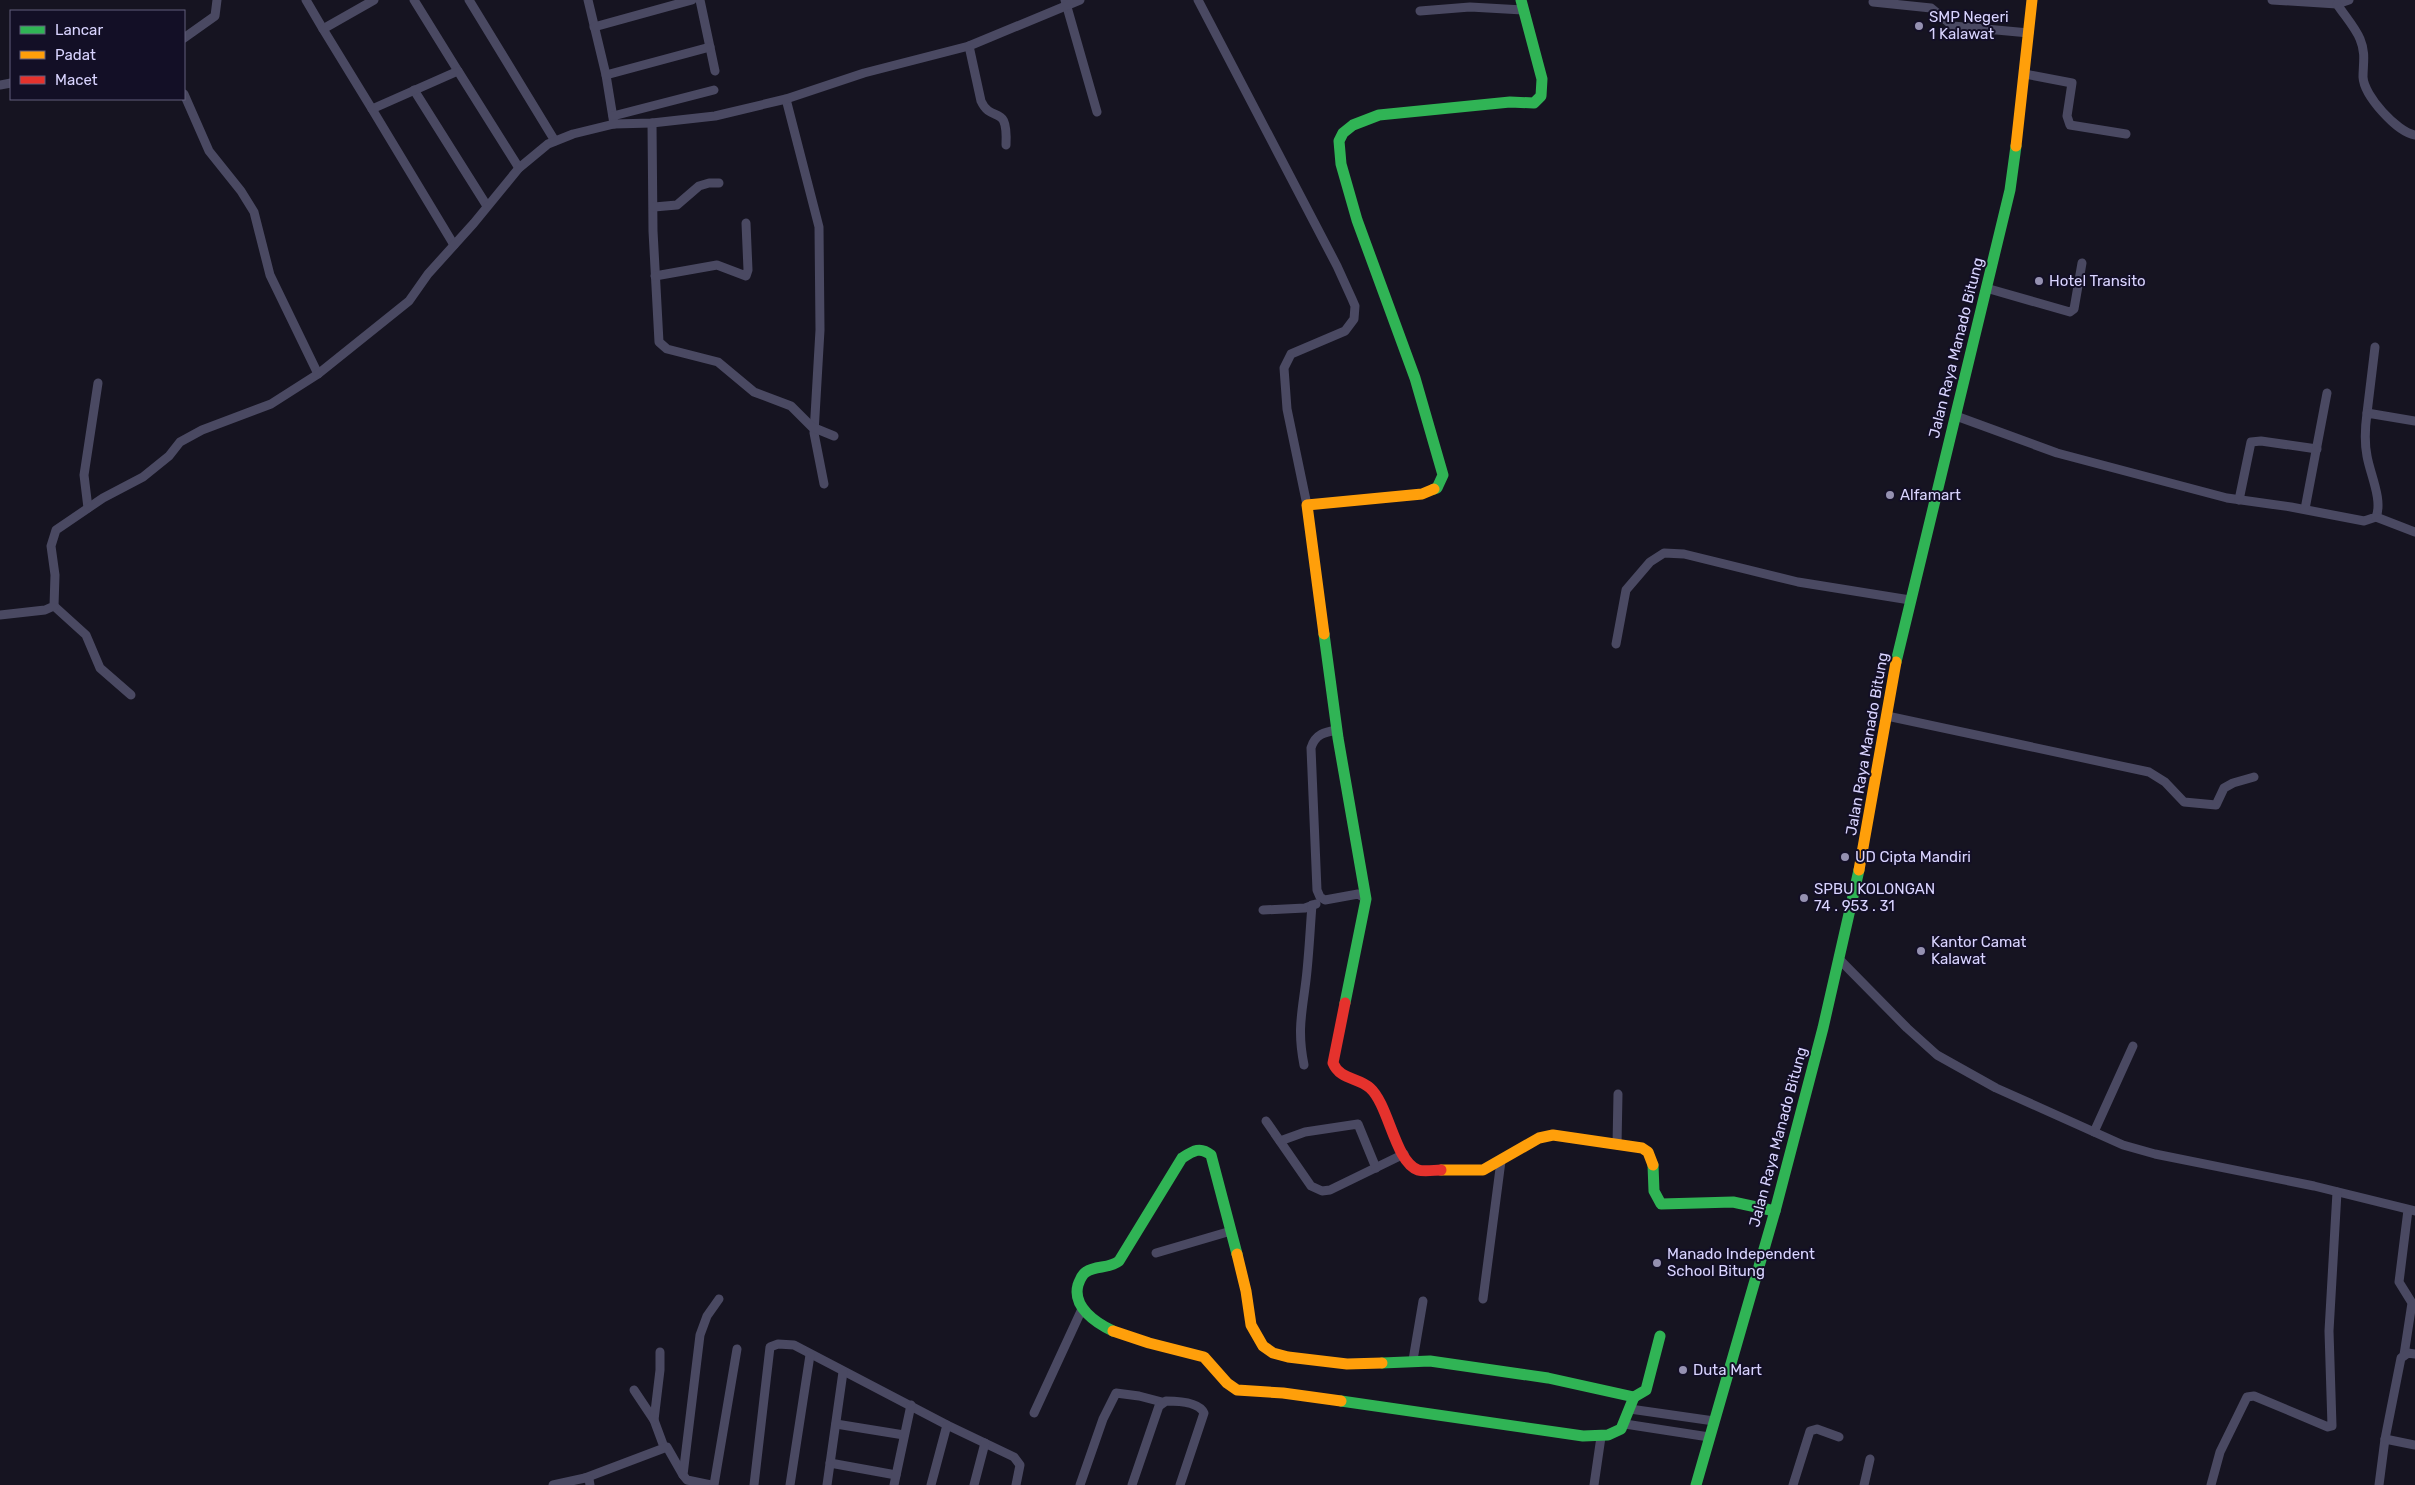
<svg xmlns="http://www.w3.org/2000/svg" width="2415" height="1485" font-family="Rubik,sans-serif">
<rect width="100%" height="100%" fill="#161421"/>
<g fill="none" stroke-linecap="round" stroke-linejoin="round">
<!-- street -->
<g stroke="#4a4962" stroke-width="9">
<path d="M306 0 323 29"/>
<path d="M414 0 458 71"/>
<path d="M469 0 555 141"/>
<path d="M588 0 606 75 614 124"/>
<path d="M700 0 715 71"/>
<path d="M1065 0 1097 112"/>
<path d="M1198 0 1337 266 1352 299 1355 306 1354 319 1345 331 1291 354 1284 368 1287 409 1307 505"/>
<path d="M2272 0 2337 4 2349 0"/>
<path d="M1873 2 1931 8 1953 26 2029 33"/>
<path d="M2337 4C2344 15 2355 27 2360 39 2366 53 2363 64 2363 77 2364 96 2397 132 2415 135"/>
<path d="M1420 11 1470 7 1523 10"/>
<path d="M594 27 692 0"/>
<path d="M184 38 215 16 217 0"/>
<path d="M969 46 981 101C992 125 1008 101 1006 145"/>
<path d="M2025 74 2072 83 2067 116 2070 125 2126 134"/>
<path d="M606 75 710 47"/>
<path d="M0 85 11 83"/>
<path d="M414 90 487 206"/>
<path d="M184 94 209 151 241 191 254 212 270 275 318 374"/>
<path d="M786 99 819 227 820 330 814 433 824 484"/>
<path d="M372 109 323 29 374 0"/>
<path d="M613 116 714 90"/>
<path d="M652 123 653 231 659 342 667 349 718 362 754 392 791 406 812 427 834 436"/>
<path d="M654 207 677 205 699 186 709 183H719"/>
<path d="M454 245 372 109 458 71 519 168"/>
<path d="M655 276 717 265 746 276 748 270 746 223"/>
<path d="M1986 288 2070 312 2074 309 2082 263"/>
<path d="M2367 413 2375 347"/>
<path d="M1956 416 2057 453 2227 498 2291 507 2364 521 2376 517C2383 500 2370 474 2367 456 2364 441 2365 428 2367 413L2415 421"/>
<path d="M2239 500 2251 442 2261 441 2317 449"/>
<path d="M88 508 84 475 98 383"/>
<path d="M2305 509 2327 393"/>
<path d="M2376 517 2415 532"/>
<path d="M54 606 86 635 100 668 131 695"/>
<path d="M0 615 45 610 54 606 55 575 51 546 56 530 103 498 143 477 169 456 180 442 202 430 271 404 318 374 409 301 428 274 474 223 519 168 548 144 573 134 614 124 652 123 715 116 786 99 864 73 969 46 1080 0"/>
<path d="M1616 644 1626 590 1650 562 1664 553 1684 554 1798 582 1910 600"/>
<path d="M1887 716 2149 772 2165 782 2184 802 2216 805 2224 788 2233 783 2254 777"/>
<path d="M1337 730C1325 732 1315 734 1311 748L1317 890 1320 897 1325 900 1358 894 1366 899"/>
<path d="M1263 910 1305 908 1316 904"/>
<path d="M1839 959 1907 1028 1937 1055 1996 1088 2123 1145 2155 1154 2314 1186 2415 1211"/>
<path d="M1304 1065C1297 1030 1302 1013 1306 980 1309 955 1310 930 1312 905"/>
<path d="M1266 1121 1311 1186 1322 1191 1330 1190 1404 1154"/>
<path d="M2094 1132 2133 1046"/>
<path d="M1280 1141 1305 1132 1358 1124 1376 1168"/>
<path d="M1617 1145 1618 1094"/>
<path d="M1156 1253 1231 1231"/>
<path d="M1483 1299 1501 1161"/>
<path d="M2404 1355 2412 1303 2399 1282 2408 1210"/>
<path d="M1413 1360 1423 1301"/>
<path d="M634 1390 654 1420 664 1447"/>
<path d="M1630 1409 1714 1421"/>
<path d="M1034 1413 1082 1309"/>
<path d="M654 1420 660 1370V1352"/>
<path d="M836 1424 904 1435"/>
<path d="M1625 1424 1709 1437"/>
<path d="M2385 1439 2415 1445"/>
<path d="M830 1463 896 1475"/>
<path d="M585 1478 667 1447 683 1475"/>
<path d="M553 1485 585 1478 589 1479 590 1485"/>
<path d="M711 1485 687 1480 683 1475 700 1335 707 1316 719 1299"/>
<path d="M714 1485 737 1349"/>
<path d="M754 1485 770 1347 778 1344 794 1345 947 1425 1014 1457 1020 1465 1016 1485"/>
<path d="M790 1485 810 1355"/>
<path d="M827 1485 843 1372"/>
<path d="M894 1485 911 1405"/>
<path d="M931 1485 947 1425"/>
<path d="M974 1485 985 1443"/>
<path d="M1080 1485 1103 1419 1116 1393 1139 1396 1162 1402"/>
<path d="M1132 1485 1159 1406 1166 1401C1177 1401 1199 1402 1204 1413L1180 1485"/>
<path d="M1594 1485 1601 1437"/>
<path d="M1793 1485 1810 1431 1817 1429 1839 1437"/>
<path d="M1864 1485 1870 1459"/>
<path d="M2211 1485 2220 1452 2247 1397 2254 1396 2328 1427 2332 1426 2329 1331 2337 1192"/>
<path d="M2379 1485 2385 1439 2401 1358 2408 1353 2415 1354"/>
</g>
<!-- fast -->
<g stroke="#30b455" stroke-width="11">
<path d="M1434 489 1437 488 1443 475 1415 378 1357 220 1341 164 1339 141 1343 133 1353 125 1379 115 1510 102 1534 103 1541 96 1542 79 1521 0"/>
<path d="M1324 634 1338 738 1366 899 1345 1003"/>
<path d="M1896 662 2010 190 2016 146"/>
<path d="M1653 1165 1654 1191 1661 1204 1733 1202 1775 1211"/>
<path d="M1113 1331C1096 1323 1072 1307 1078 1285 1080 1280 1081 1275 1086 1272 1096 1265 1109 1269 1119 1261L1182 1158C1193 1151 1200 1146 1211 1155L1237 1254"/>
<path d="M1382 1363 1430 1361 1548 1378 1634 1397 1646 1390 1660 1336"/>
<path d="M1341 1401 1583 1436 1608 1435 1621 1429 1634 1397"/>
<path d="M1696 1485 1775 1211 1823 1028 1859 870"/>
</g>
<!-- slow -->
<g stroke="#ff9f0a" stroke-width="11">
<path d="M2016 146 2032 0"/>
<path d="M1324 634 1307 505 1422 494 1434 489"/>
<path d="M1859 870 1896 662"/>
<path d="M1441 1170H1483L1539 1138 1553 1135 1642 1148 1648 1152 1653 1165"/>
<path d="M1237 1254 1246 1291 1251 1325 1263 1346 1273 1353 1288 1357 1347 1364 1382 1363"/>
<path d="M1113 1331 1149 1343 1204 1357 1227 1383 1237 1390 1283 1393 1341 1401"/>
</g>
<!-- jam -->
<path stroke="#e5322d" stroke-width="11" d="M1345 1003 1333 1063C1340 1080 1358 1077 1370 1088 1389 1105 1395 1162 1418 1170 1424 1172 1435 1170 1441 1170"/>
</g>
<!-- markers -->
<g fill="#9591b1" stroke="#130f26" stroke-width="2">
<circle cx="1919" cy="26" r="5"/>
<circle cx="2039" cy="281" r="5"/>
<circle cx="1890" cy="495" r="5"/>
<circle cx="1845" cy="857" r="5"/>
<circle cx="1804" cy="898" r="5"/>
<circle cx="1921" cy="951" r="5"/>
<circle cx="1657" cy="1263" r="5"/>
<circle cx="1683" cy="1370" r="5"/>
</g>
<g text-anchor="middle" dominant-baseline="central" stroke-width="4" stroke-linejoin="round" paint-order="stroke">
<!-- poi labels -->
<g font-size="15" fill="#d9d4ff" stroke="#130f26" text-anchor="start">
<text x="1929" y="17">SMP Negeri<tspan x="1929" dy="17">1 Kalawat</tspan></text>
<text x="2049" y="281">Hotel Transito</text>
<text x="1900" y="495">Alfamart</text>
<text x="1855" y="857">UD Cipta Mandiri</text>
<text x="1814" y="889">SPBU KOLONGAN<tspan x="1814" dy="17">74 . 953 . 31</tspan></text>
<text x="1931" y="942">Kantor Camat<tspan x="1931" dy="17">Kalawat</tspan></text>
<text x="1667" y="1254">Manado Independent<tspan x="1667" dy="17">School Bitung</tspan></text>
<text x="1693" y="1370">Duta Mart</text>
</g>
<!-- street labels -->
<g font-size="15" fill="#d9d4ff" stroke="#130f26">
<text transform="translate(1956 348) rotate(-76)">Jalan Raya Manado Bitung</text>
<text transform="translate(1867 744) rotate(-80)">Jalan Raya Manado Bitung</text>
<text transform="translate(1778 1137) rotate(-75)">Jalan Raya Manado Bitung</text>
</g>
</g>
<!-- legend -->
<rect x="10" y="10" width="175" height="90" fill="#130f26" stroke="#625e7d"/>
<rect x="20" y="26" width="25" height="8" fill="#30b455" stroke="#625e7d"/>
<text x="55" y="35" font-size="15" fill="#d9d4ff">Lancar</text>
<rect x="20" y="51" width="25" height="8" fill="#ff9f0a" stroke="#625e7d"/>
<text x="55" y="60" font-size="15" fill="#d9d4ff">Padat</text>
<rect x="20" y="76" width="25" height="8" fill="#e5322d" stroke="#625e7d"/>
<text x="55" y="85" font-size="15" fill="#d9d4ff">Macet</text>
</svg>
